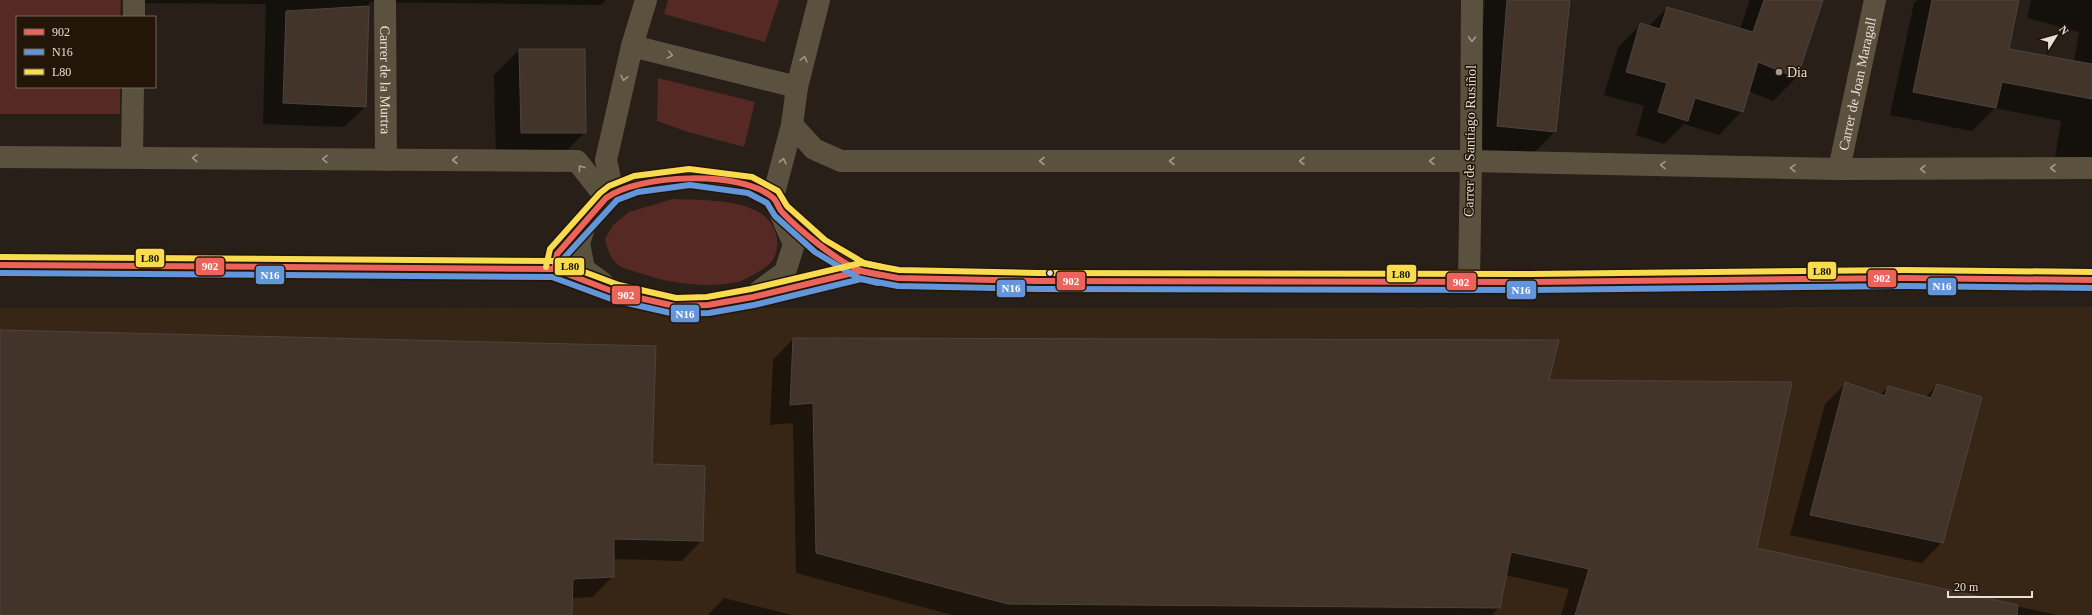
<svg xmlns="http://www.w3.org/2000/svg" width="2092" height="615" font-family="'Times New Roman',serif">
<rect width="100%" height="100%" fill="#271f18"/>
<!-- built -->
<path fill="#372615" d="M2092 307V615H0V308Z"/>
<!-- green -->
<g fill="#572924">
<path d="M0 0H121L120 17H17V87H120V114H0Z"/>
<path d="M668 0H779L765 42 664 14Z"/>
<path d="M658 78 755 102 744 147 688 132 657 121Z"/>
<path d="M673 199C699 200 733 199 757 211 775 221 783 241 773 260 769 267 745 280 737 282 710 288 675 284 649 276 622 267 612 270 605 239L613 225 629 212Z"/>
</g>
<!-- shadow -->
<g fill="#0007">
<path d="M133 0H606L601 5 369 2 365 107 344 127 263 124 266 4 133 3Z"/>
<path d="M1485 0H1570L1555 131 1530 157 1473 151Z"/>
<path d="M1750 0H1822L1796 78 1773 101 1748 91 1742 111 1719 135 1684 124 1664 144 1636 135 1644 106 1604 95 1618 48 1641 24 1648 27 1667 8 1740 29Z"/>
<path d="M1917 0H2018L2007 50 2074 62 2079 32 2027 18 2031 0H2092V165L2055 158 2061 121 1995 108 1972 131 1890 115 1914 3Z"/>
<path d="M519 50 585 132 559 158H496L494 75Z"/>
<path d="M0 331 651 465 702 540 682 561 613 559V576L593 597 571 598V615H0Z"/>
<path d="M793 339 1547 381 1756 549 2057 615H1561L1569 589 1505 575 1499 608 1492 615H952L796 573 793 423 770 425 773 360Z"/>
<path d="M1846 383 1880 395 1888 387 1925 398 1937 385 1942 542 1922 563 1790 535 1825 404Z"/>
<path d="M724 598 792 615H708Z"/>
</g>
<!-- building -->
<g fill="#43342a" stroke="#4c443f">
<path d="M1507 0H1570L1556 132 1497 126Z"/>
<path d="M1764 0H1823L1797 78 1758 62 1743 112 1695 98 1688 121 1658 112 1667 83 1626 72 1640 23 1660 29 1667 7 1753 32Z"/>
<path d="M1932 0H2019L2009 49 2092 64V99L2002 82 1996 108 1913 92Z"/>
<path d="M369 6 366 107 283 103 286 11Z"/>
<path d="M519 49H585L586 133H521Z"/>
<path d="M0 330 656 346 652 464 705 466 703 541 614 539V577L573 579 572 615H0Z"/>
<path d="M793 338 1559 340 1549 380 1792 382 1757 548 2018 605 2017 615H1575L1589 569 1511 552 1500 608 1008 604 816 553 813 403 790 405Z"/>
<path d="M1845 382 1885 396 1888 386 1931 398 1937 384 1982 397 1943 543 1810 515Z"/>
</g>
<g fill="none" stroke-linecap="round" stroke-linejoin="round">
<!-- pedestrian -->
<g stroke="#5a513f" stroke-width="22">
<path id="s1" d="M385 0 386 160"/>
<path d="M134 17V0"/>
<path d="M132 157 133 87"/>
<path d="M1469 281 1471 161"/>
</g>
<!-- minor -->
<g stroke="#5a513f" stroke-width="22">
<path d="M632 46 797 87"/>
<path d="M792 125 797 87 819 0"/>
<path d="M1471 161 1472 0"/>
<path id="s2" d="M1839 169 1875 0"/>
<path d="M613 193 606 160 632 46 646 0"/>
</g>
<!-- tertiary -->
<g stroke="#5a513f" stroke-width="22">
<path d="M792 125 814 149 841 161H1471L1839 169 2092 168"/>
<path d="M0 157 577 161 606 198"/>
<path d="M773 197 792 125"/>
<path d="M781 211 820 246 861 271 898 278 1037 281 1531 282 1905 278 2092 280"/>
<path d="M586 222 579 243 584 269 603 283"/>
<path d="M0 265 554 269 617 293 675 306 708 305 753 297 861 271"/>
<path d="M554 269 557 254 606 198C642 173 707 175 748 185 757 187 766 193 773 197L794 244 785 272 758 292"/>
</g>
<defs>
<g id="bus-1">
<path d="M0 265 554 269 617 293 675 306 708 305 753 297 861 271 898 278 1037 281 1531 282 1905 278 2092 280"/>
<path d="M554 269 557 254 606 198C639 174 740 170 772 197 777 200 778 208 782 212 798 229 840 264 862 271 868 273 874 274 880 275"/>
</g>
<g id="bus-2">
<path d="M562 271 564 258 617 200 638 192 690 185 748 193 767 203 775 216 815 252 858 278 878 283"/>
<path d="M0 273 552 277 614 300 675 314 709 313 754 305 861 279 898 286 1037 289 1531 290 1905 286 2092 288"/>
</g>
<g id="bus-3">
<path d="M0 257 555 261 619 285 676 298 707 297 751 289 861 263 899 270 1037 273 1531 274 1905 270 2092 272"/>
<path d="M546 267 550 249 600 193 609 186 634 176 689 169 752 177 778 191 787 206 825 240 864 263 882 267"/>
</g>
</defs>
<!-- bus-1 casing -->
<use href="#bus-1" stroke="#231609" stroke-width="9"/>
<!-- bus-2 casing -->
<use href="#bus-2" stroke="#231609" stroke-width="9"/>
<!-- bus-3 casing -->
<use href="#bus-3" stroke="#231609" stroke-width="9"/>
<!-- bus-1 -->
<use href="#bus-1" stroke="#ec635c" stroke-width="6"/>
<!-- bus-2 -->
<use href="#bus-2" stroke="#6295da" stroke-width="6"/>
<!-- bus-3 -->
<use href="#bus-3" stroke="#f9db4f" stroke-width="6"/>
</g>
<!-- one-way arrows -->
<defs><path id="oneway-chevron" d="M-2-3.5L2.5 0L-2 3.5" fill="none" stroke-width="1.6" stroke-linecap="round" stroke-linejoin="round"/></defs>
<g stroke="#a1988a">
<use href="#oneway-chevron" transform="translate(1472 39) rotate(91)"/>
<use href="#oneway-chevron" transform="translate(670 55) rotate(14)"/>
<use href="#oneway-chevron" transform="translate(804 59) rotate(-76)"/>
<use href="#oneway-chevron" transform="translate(624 78) rotate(103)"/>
<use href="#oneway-chevron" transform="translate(195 158) rotate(-179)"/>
<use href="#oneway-chevron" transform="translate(325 159) rotate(-179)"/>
<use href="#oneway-chevron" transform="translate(455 160) rotate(-180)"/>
<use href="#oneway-chevron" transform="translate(783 161) rotate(-76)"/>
<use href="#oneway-chevron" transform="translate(1042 161) rotate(180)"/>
<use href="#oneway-chevron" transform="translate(1172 161) rotate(180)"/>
<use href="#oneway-chevron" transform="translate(1302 161) rotate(180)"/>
<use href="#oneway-chevron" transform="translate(1432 161) rotate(-180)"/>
<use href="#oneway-chevron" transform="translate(1663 165) rotate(-179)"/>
<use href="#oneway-chevron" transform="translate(581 168) rotate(-126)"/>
<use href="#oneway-chevron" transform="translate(1793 168) rotate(-179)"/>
<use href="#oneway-chevron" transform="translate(2053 168) rotate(180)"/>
<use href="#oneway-chevron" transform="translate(1923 169) rotate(180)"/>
</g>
<!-- markers -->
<circle fill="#a49c94" stroke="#231609" stroke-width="1.5" cx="1779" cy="72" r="4"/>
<circle fill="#e8dfd6" stroke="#231609" stroke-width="1.5" cx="1050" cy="273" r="3.5"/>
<g text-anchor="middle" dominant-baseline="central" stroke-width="3" stroke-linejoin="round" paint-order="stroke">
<!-- poi labels -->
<g font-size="14" fill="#e8dfd6" stroke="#231609" text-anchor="start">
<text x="1787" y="72">Dia</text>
</g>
<!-- street labels -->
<g font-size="14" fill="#e8dfd6" stroke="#231609">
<text stroke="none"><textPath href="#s1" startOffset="80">Carrer de la Murtra</textPath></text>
<text stroke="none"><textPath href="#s2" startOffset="87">Carrer de Joan Maragall</textPath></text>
<text transform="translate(1470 141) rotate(-89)">Carrer de Santiago Rusiñol</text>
</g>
</g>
<g stroke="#231609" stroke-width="1.5">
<rect x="135" y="248" width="30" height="20" rx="4" fill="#f9db4f"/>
<rect x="554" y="257" width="31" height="19" rx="4" fill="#f9db4f"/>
<rect x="195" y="257" width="30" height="19" rx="4" fill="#ec635c"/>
<rect x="1807" y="261" width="30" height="19" rx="4" fill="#f9db4f"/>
<rect x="1386" y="264" width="31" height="19" rx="4" fill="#f9db4f"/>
<rect x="255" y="265" width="30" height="20" rx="4" fill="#6295da"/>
<rect x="1867" y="269" width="30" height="19" rx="4" fill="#ec635c"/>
<rect x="1056" y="271" width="30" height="20" rx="4" fill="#ec635c"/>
<rect x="1446" y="272" width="31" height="19" rx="4" fill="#ec635c"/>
<rect x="1927" y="277" width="30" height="19" rx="4" fill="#6295da"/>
<rect x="996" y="279" width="30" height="19" rx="4" fill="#6295da"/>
<rect x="1506" y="280" width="31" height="20" rx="4" fill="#6295da"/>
<rect x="611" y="285" width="30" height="20" rx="4" fill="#ec635c"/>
<rect x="670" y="304" width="30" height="19" rx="4" fill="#6295da"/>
</g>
<g font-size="11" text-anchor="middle" font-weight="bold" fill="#fff">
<text x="210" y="270">902</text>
<text x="270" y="279">N16</text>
<text x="1882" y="282">902</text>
<text x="1071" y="285">902</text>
<text x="1461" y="286">902</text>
<text x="1942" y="290">N16</text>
<text x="1011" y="292">N16</text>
<text x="1521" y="294">N16</text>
<text x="626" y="299">902</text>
<text x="685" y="318">N16</text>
</g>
<g font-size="11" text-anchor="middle" font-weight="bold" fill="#111">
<text x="150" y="262">L80</text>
<text x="570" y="270">L80</text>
<text x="1822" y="275">L80</text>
<text x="1401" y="278">L80</text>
</g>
<!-- legend -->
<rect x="16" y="16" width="140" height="72" fill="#231609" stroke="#72665b"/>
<rect x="24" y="29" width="20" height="6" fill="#ec635c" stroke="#72665b"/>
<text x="52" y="36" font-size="12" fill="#e8dfd6">902</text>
<rect x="24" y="49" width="20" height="6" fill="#6295da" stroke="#72665b"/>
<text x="52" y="56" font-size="12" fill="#e8dfd6">N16</text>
<rect x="24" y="69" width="20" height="6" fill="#f9db4f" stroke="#72665b"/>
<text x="52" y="76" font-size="12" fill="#e8dfd6">L80</text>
<!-- north arrow -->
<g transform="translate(2056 36) rotate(53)" stroke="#231609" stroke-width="3" paint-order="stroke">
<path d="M0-3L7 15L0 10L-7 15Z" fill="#e8dfd6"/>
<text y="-6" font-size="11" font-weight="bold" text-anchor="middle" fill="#e8dfd6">N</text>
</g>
<!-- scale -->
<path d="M1948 591v6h84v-6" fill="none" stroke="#e8dfd6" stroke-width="2"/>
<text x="1954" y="591" font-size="12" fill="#e8dfd6" stroke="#231609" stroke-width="3" paint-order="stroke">20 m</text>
</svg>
